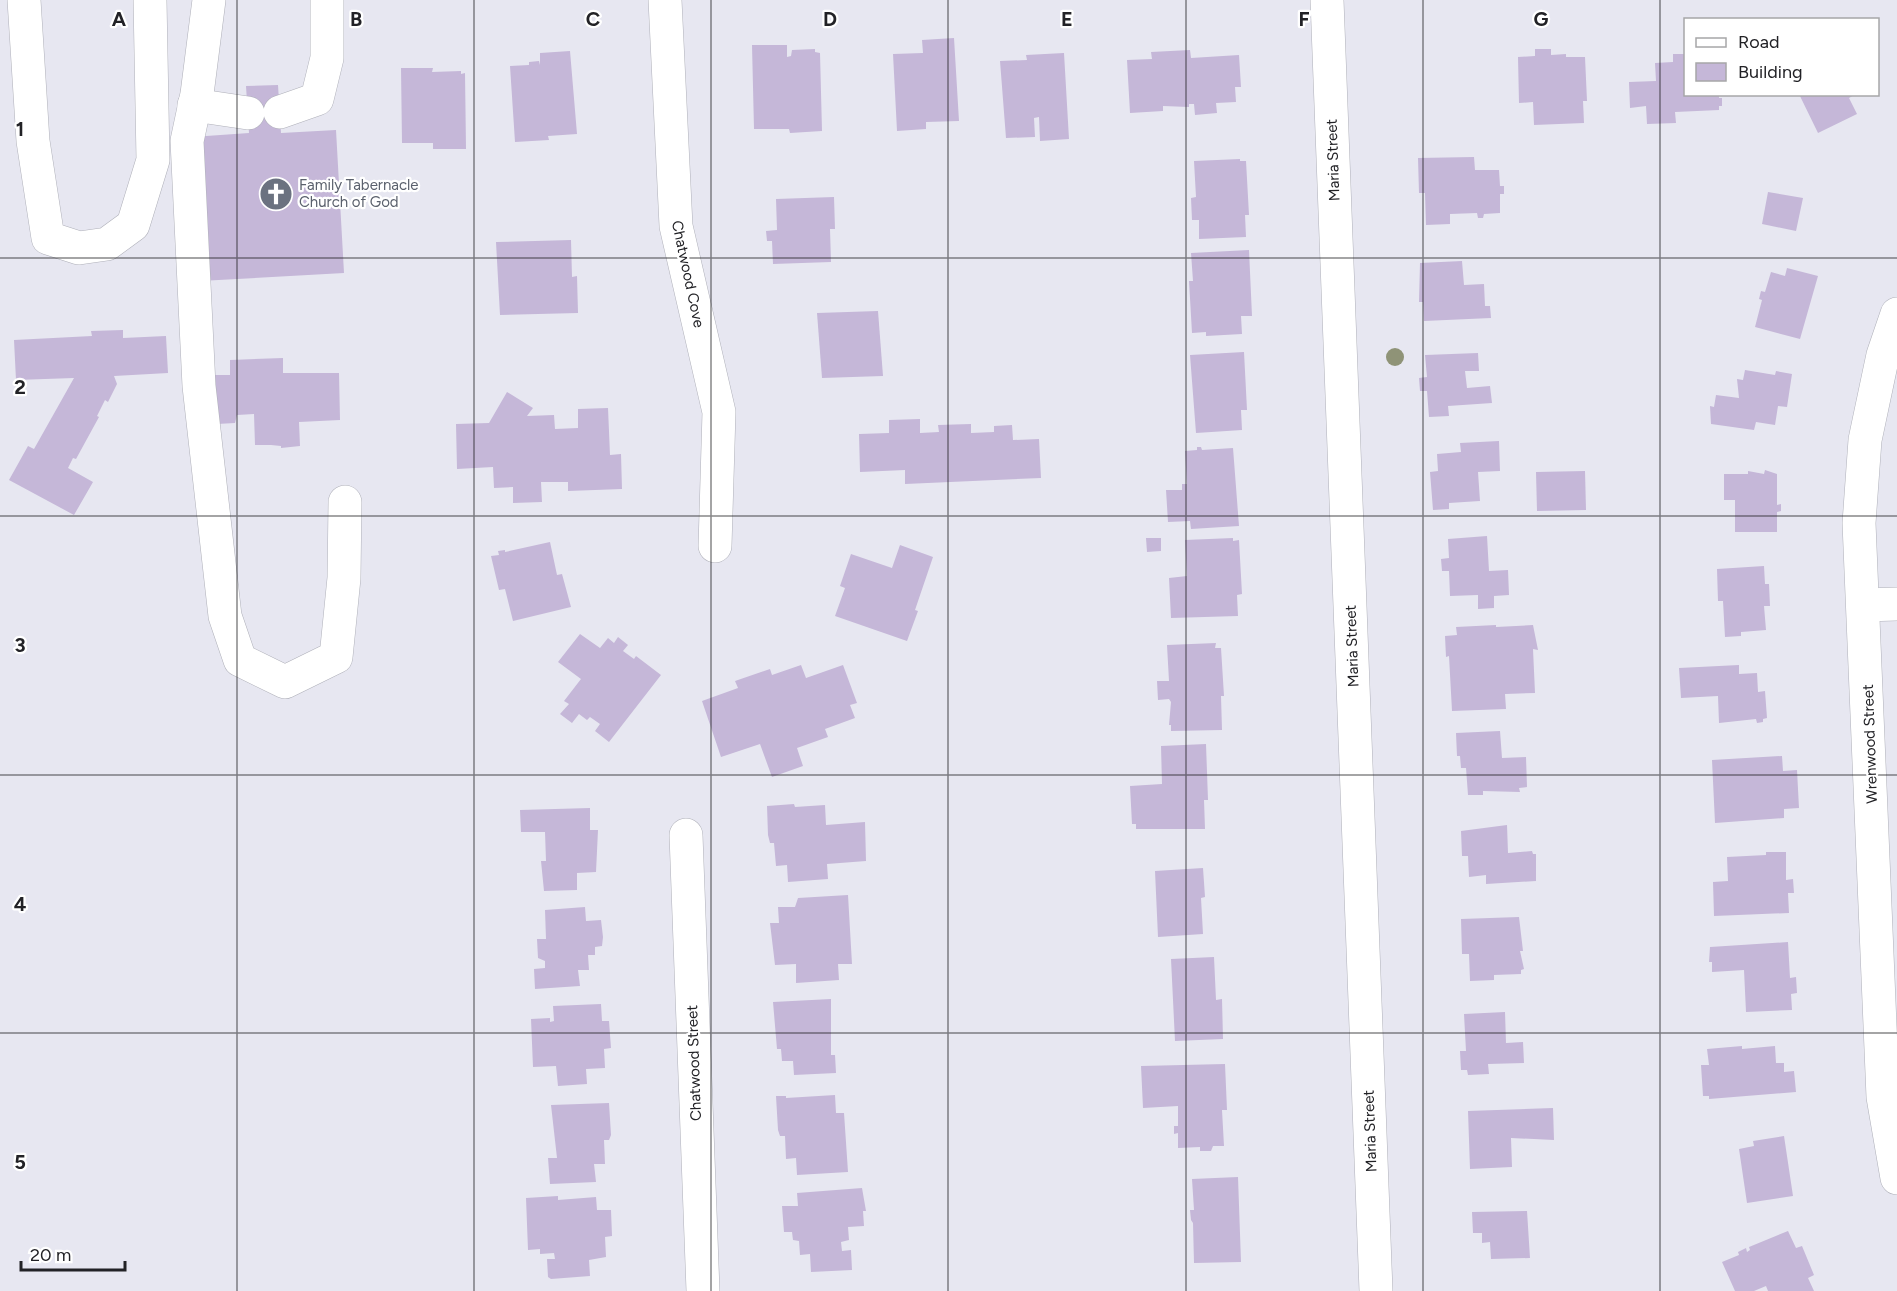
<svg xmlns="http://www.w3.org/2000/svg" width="1897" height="1291" font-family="Figtree,sans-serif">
<rect width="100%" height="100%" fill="#e7e7f1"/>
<!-- building -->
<g fill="#c5b7d8">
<path d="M954 38 959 121 926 122V129L897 131 893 54 923 53 922 40Z"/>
<path d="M752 45H787V57L791 56 792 50 815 49V52L820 53 822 131 790 133 789 129H754Z"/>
<path d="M1535 49H1551V55L1566 54V57H1585L1587 101H1583L1584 123 1534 125 1533 102 1519 103 1518 57 1535 56Z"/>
<path d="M1190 50 1191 58 1239 55 1241 87H1235L1236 102 1216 103 1217 113 1195 115 1194 104H1189V107L1163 106V111L1130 113 1127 60 1152 59 1151 52Z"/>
<path d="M570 51 577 134 548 136 549 140 515 142 510 66 529 65V62L539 61 540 65V53Z"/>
<path d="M1064 53 1069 139 1040 141 1039 117 1034 118 1035 137 1006 138 1000 61 1027 60 1026 55Z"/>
<path d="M1673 54H1686V94H1719V98H1722V106H1719V110L1675 112 1676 123 1647 124 1646 106 1630 108 1629 82 1656 81 1655 63 1673 62Z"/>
<path d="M401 68H433L432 72 461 71V74L465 73 466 149H433V143H402Z"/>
<path d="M278 85 281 133 336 130 344 273 200 281 192 137 249 133 246 86Z"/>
<path d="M1799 94H1856L1849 98 1857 114 1818 133Z"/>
<path d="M1474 157 1475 170H1499L1500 186H1504V194H1500V213L1484 214 1483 218H1478L1477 213 1450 214V224L1426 225 1425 193H1419L1418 158Z"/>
<path d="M1240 159V161H1246L1249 215H1245L1246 237 1199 239V220H1192L1191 198 1196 197 1194 161Z"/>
<path d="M1768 192 1803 198 1796 231 1762 224Z"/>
<path d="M834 197 835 229H830L831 262 773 264 772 241H767L766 231 777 230 776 199Z"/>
<path d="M571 240 572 277 577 276 578 313 500 315 496 242Z"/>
<path d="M1249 250 1252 316H1241L1242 334 1206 336V332L1192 333 1189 281H1193L1191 253Z"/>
<path d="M1462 261 1464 285 1484 284 1485 306H1490L1491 318 1424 321 1423 302H1419L1420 263Z"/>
<path d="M1787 268 1818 276 1800 339 1755 327 1762 300 1759 299 1761 291 1765 292 1771 272 1785 276Z"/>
<path d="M878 311 883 376 822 378 817 313Z"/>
<path d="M123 330V338L166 336 168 373 114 376 117 384 108 402 105 400 97 416 99 417 76 459 73 458 68 468 93 482 74 515 9 480 28 446 34 449 74 378 16 380 14 340 92 336 91 331Z"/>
<path d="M1244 352 1247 410H1241L1242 430 1196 433 1190 355Z"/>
<path d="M1478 353 1479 371H1465L1467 388 1490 386 1492 403 1448 406 1449 416 1429 417 1427 391H1420L1419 378 1427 377 1425 355Z"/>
<path d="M283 358V373H339L340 420 299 422 300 446 281 448V446L271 445H255L254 414 237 415 235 423 217 424 211 375H230V360Z"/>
<path d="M1745 370 1775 375 1776 371 1792 374 1787 407 1778 406 1775 425 1756 422 1754 430 1711 424 1710 406 1714 407 1716 395 1739 398 1737 379 1743 380Z"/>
<path d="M507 392 533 408 527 416 554 415 555 429 578 428V409L608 408 610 455 621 454 622 489 568 491V482H541L542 502 513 503V487L494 488 493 467 457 469 456 424 489 423Z"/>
<path d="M920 419V433L939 432 938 425 971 424V433L994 432V426L1012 425 1013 440 1039 439 1041 478 905 484V470L860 472 859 434 889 433V420Z"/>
<path d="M1499 441 1500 471 1478 472 1480 501 1449 503V509L1433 510 1430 472 1438 471 1437 454 1461 452 1460 443Z"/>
<path d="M1197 447H1201L1202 450 1233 448 1239 526 1191 529 1190 521 1168 522 1166 490H1182V484H1187L1185 451 1197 450Z"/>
<path d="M1765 470 1777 474V505L1781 504V511L1777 512V532H1735V500H1724V474H1748V471L1764 474Z"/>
<path d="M1585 471 1586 510 1537 511 1536 472Z"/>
<path d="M1487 536 1489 571 1508 570 1509 595 1494 596V608L1478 609V595L1450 596 1449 571H1442L1441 559 1449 558 1448 539Z"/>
<path d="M1146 538H1161V551L1147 552Z"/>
<path d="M1233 538V541L1239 540 1242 594 1237 595 1238 616 1171 618 1169 578 1187 576 1185 540Z"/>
<path d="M550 542 557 575 562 574 571 607 513 621 505 589 499 590 491 556 499 555 498 551 505 550V552Z"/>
<path d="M900 545 933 557 915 610 918 611 907 641 835 616 845 588 840 586 851 554 892 568Z"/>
<path d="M1764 566 1765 584H1769L1770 606H1764L1766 630 1741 632V636L1725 637 1723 601H1718L1717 569Z"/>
<path d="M1496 625V627L1533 625 1538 650 1533 649 1535 693 1505 694 1506 709 1452 711 1449 656 1446 657 1445 636 1457 635 1456 627Z"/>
<path d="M580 634 600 648 608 638 614 643 618 637 628 645 623 651 634 659 636 656 661 675 609 742 595 731 600 724 590 717 587 720 579 714 572 723 560 714 569 704 564 701 581 679 558 662Z"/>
<path d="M1216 643 1215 648H1221L1224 696H1221L1222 730 1171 731V725H1169L1171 702 1169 699 1158 700 1157 681H1169L1167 645Z"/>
<path d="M801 665 806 678 843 665 857 703 850 705 855 718 825 729 828 737 797 748 803 766 772 777 760 744 721 757 702 701 738 688 735 681 770 669 772 675Z"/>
<path d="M1739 665V674L1757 673 1758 692 1765 691 1767 718 1763 719V722L1757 723 1756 719 1719 723 1718 696 1681 698 1679 668Z"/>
<path d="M1500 731 1502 758 1526 757 1527 787 1519 788 1520 792 1483 791V795H1468L1466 768H1461L1460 756H1457L1456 733Z"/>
<path d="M1206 744 1208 800H1204L1205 829H1136V824H1132L1130 786 1162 784 1161 746Z"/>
<path d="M1782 756 1783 771 1797 770 1799 808 1784 809V818L1715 823 1712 760Z"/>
<path d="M794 804 795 807 825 805 826 825 865 822 866 861 827 864 828 879 788 882 787 865 776 866 774 843H770L768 835 767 806Z"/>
<path d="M590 808V830H598L596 872 577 873V890L544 891 541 861H546L545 832H521L520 810Z"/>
<path d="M1507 825 1508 853 1532 851 1533 854H1536V881L1486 884V875L1469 877 1468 856H1462L1461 831Z"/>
<path d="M1766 852H1786V880L1793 879 1794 893H1788L1789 913 1714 916 1713 882 1728 881 1727 857 1766 855Z"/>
<path d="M1203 868 1205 897 1201 898 1203 934 1158 937 1155 871Z"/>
<path d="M848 895 852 964H838L839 980 796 983V964L775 965 770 923H779L778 907H795L798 898Z"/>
<path d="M585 907 586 921 601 920 603 937 602 946 595 947V955H588L589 970H578L580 986 535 989 534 969 545 968V961L538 958 537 939H546L545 910Z"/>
<path d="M1519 917 1523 951H1520L1524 969 1521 970V974L1494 975V980L1470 981 1469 954H1462L1461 919Z"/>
<path d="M1788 942 1790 978 1796 977 1797 993 1791 994 1792 1010 1746 1012 1744 970 1712 972V962H1709L1710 947Z"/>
<path d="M1214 957 1216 1000 1222 999 1223 1039 1175 1041 1171 959Z"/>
<path d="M831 999V1055H835L836 1073 794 1075 793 1061H782L781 1049H777L773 1002Z"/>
<path d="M601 1004 602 1021H609L611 1048 604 1049 605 1068 586 1069 587 1084 558 1086 556 1066 533 1067 531 1019 550 1018V1022L554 1021 553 1006Z"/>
<path d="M1505 1012 1506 1043 1523 1042 1524 1063 1488 1064 1489 1074 1468 1075 1467 1070H1461L1460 1051H1466L1464 1014Z"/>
<path d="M1742 1046V1049L1775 1046 1776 1063H1784V1072L1794 1071 1796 1092 1709 1099V1096H1703L1701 1065H1709L1707 1049Z"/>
<path d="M1225 1064 1227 1110H1222L1224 1146H1213L1211 1151H1200V1147L1178 1148V1133L1174 1134V1126H1178V1106L1143 1108 1141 1066Z"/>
<path d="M835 1095 836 1113H844L848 1172 797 1175 796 1158 786 1159 785 1136H780L778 1130 776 1096H786V1098Z"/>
<path d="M609 1103 611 1135 609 1140H604L605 1164H594L596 1182 550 1184 548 1158H557L551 1105Z"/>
<path d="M1553 1108 1554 1140 1511 1138 1512 1167 1470 1169 1468 1111Z"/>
<path d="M1784 1136 1793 1196 1747 1203 1739 1149 1754 1146 1753 1141Z"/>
<path d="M1238 1177 1241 1262 1194 1263 1193 1223 1191 1220 1190 1210H1194L1192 1179Z"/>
<path d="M862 1188 866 1211H863L864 1226 848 1227 849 1240 841 1242 842 1251 851 1250 852 1270 811 1272 810 1254 800 1255 799 1241 793 1240 792 1232H784L782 1206H798L797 1193Z"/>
<path d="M558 1196V1200L596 1197 597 1210H611L612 1236 605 1237 606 1257 589 1260 590 1276 551 1279 548 1277 547 1259H555L554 1253 540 1254V1249L528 1250 526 1198Z"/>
<path d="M1527 1211 1530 1258 1491 1259 1490 1242 1482 1243V1233H1473L1472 1212Z"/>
<path d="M1788 1231 1796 1248 1802 1246 1814 1275 1808 1278 1814 1291H1768L1766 1286 1754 1291H1735L1722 1262 1739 1255 1738 1252 1746 1248 1747 1252 1750 1250 1749 1247Z"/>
</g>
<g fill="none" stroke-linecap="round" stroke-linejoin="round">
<defs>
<g id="minor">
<path d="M24 0 33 141 48 238 79 248 107 244 133 225 153 160 150 0"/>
<path d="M209 0 197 94 187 141 199 386 225 616 240 660 285 682 336 657 344 578 345 502"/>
<path d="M665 0 676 226 719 412 715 546"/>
<path d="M1327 0 1376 1291"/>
<path d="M194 105 248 113"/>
<path d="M280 112 317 99 327 58V0"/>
<path d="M1897 314 1883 355 1865 440 1859 523 1883 1097 1897 1178"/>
<path d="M1864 605 1897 604"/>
<path d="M686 835 703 1291"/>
</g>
</defs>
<!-- minor casing -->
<use href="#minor" stroke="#afb0b9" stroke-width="34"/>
<!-- minor -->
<use href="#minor" stroke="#fff" stroke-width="33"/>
</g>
<!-- trees -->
<circle fill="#8f9377" cx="1395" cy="357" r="9"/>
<!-- grid -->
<path fill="none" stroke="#222226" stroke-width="1.5" stroke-opacity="0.55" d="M237 0V1291M474 0V1291M711 0V1291M948 0V1291M1186 0V1291M1423 0V1291M1660 0V1291M0 258H1897M0 516H1897M0 775H1897M0 1033H1897"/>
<!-- icons -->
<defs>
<symbol id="church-disc" viewBox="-11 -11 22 22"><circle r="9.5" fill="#6b7280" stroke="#fff"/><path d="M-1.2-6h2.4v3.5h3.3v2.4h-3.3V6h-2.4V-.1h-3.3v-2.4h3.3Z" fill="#fff"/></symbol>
</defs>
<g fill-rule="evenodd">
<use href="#church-disc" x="257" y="175" width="38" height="38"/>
</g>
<g text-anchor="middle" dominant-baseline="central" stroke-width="4.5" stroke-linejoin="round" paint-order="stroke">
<!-- street labels -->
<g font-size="15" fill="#222226" stroke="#fff">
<text transform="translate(1333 160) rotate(-92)">Maria Street</text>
<text transform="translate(688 274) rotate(78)">Chatwood Cove</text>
<text transform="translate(1352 646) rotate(-92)">Maria Street</text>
<text transform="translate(1870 744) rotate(-92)">Wrenwood Street</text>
<text transform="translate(694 1063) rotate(-92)">Chatwood Street</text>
<text transform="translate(1370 1131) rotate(-92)">Maria Street</text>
</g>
<!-- worship labels -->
<g font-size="15" fill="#5b616d" stroke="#fff" text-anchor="start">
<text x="299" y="185">Family Tabernacle<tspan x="299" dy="17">Church of God</tspan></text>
</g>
</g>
<g font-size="20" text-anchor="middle" font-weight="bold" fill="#222226" stroke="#fff" stroke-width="4.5" stroke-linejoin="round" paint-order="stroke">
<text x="119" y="26">A</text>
<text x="356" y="26">B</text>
<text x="593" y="26">C</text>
<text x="830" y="26">D</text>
<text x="1067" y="26">E</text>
<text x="1304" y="26">F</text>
<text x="1541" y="26">G</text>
<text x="20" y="136">1</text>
<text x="20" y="394">2</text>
<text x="20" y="652">3</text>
<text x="20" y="911">4</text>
<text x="20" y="1169">5</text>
</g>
<!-- legend -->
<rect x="1684" y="18" width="195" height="78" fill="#ffffff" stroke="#a7a7a8" stroke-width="1.5"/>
<rect x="1696" y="38" width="30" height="9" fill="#ffffff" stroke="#a7a7a8" stroke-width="1.5"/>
<text x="1738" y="48" font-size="18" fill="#222226">Road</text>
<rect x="1696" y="63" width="30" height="18" fill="#c5b7d8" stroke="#a7a7a8" stroke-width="1.5"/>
<text x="1738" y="78" font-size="18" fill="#222226">Building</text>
<!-- scale -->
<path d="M21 1261v9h104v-9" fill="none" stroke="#222226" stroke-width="3"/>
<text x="30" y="1261" font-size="18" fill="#222226" stroke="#ffffff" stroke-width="4.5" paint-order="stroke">20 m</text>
</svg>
